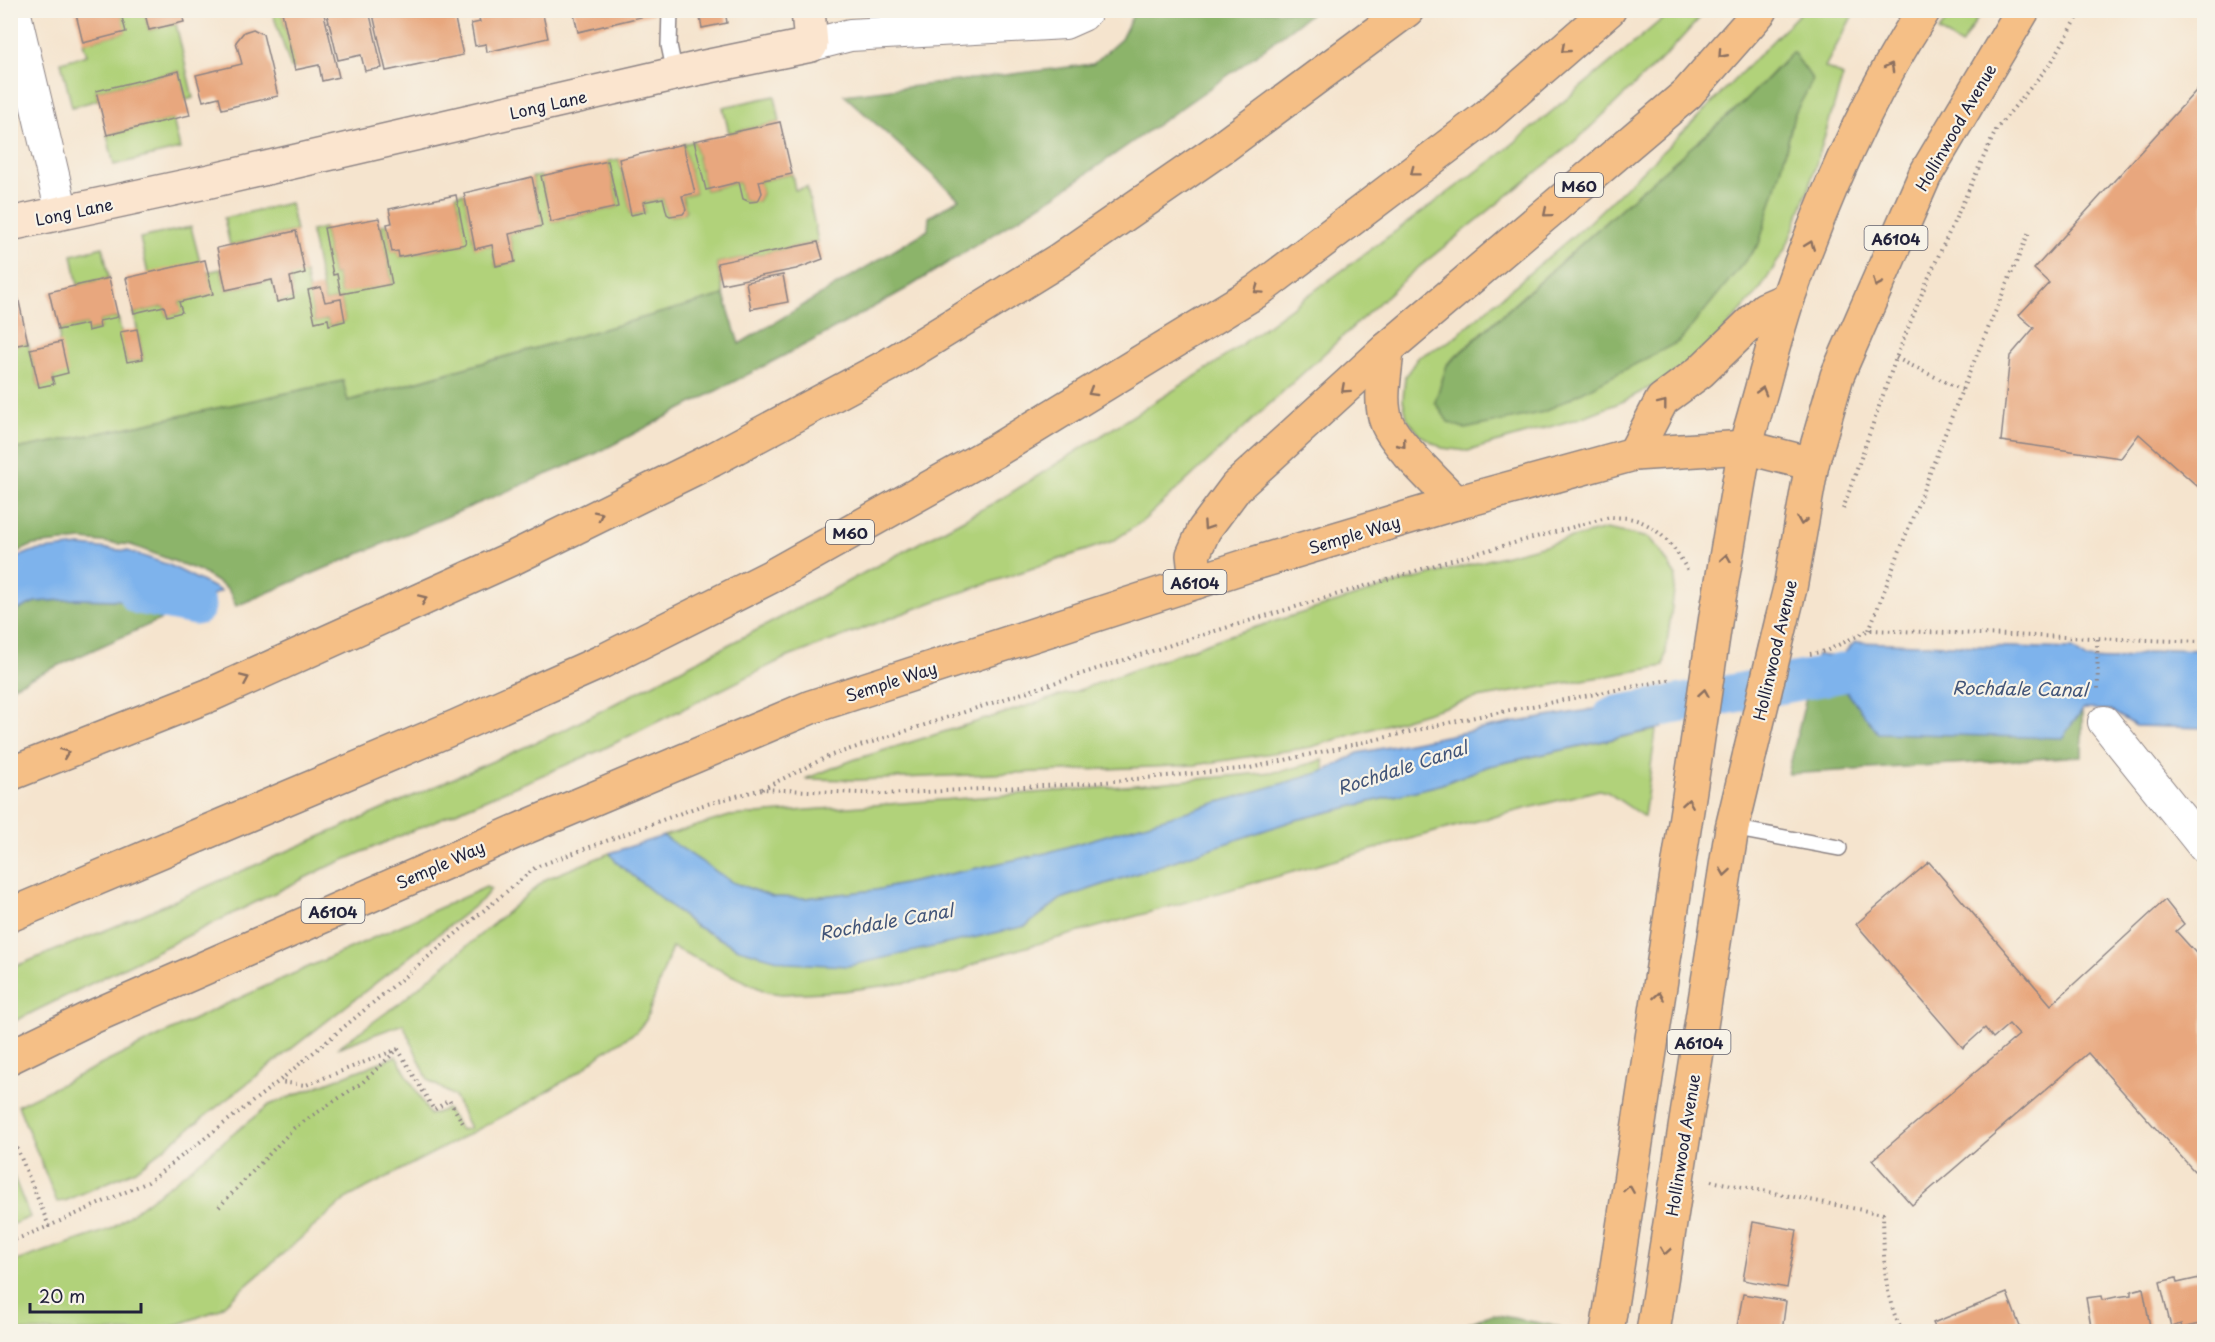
<svg xmlns="http://www.w3.org/2000/svg" width="2215" height="1342" font-family="'Playpen Sans',sans-serif">
<rect width="100%" height="100%" fill="#f7f3e8"/>
<filter id="ink" filterUnits="userSpaceOnUse"><feTurbulence type="fractalNoise" baseFrequency=".0167" numOctaves="2"/><feDisplacementMap in="SourceGraphic" scale="12" xChannelSelector="R" yChannelSelector="G"/><feConvolveMatrix kernelMatrix="1 2 1 2 8 2 1 2 1" color-interpolation-filters="sRGB"/></filter>
<filter id="wash" filterUnits="userSpaceOnUse"><feTurbulence type="fractalNoise" baseFrequency=".008" numOctaves="4" result="noise"/><feDisplacementMap in="SourceGraphic" scale="24" xChannelSelector="R" yChannelSelector="G"/><feGaussianBlur stdDeviation="1.35" result="paint"/><feColorMatrix in="noise" values="0 0 0 0 0 0 0 0 0 0 0 0 0 0 0 0 0 1.4 0 .05"/><feComposite in="paint" operator="in"/></filter>
<g filter="url(#wash)">
<rect width="100%" height="100%" fill="#f5e4ce"/>
<!-- green -->
<g fill="#b1d27a" stroke="#6a7a5a" stroke-width="1.5" fill-rule="evenodd">
<path d="M135 11H144L149 30 176 24 193 98 186 100 179 71 96 91 98 100 72 107 61 62 87 55 83 43 125 32 121 14Z"/>
<path d="M272 11H290L282 13 295 68H291Z"/>
<path d="M1672 11H1706L1668 53 1580 137 1408 276 1144 520 1113 541 933 602 783 659 601 750 325 868 11 1023V968L121 924 566 729 778 619 1001 499 1212 366 1502 153Z"/>
<path d="M1802 11H1855L1825 67 1843 76 1808 191 1786 248 1761 288 1709 347 1664 380 1624 401 1583 417 1468 451 1442 448 1420 435 1407 418 1403 400 1405 377 1418 357 1450 341 1588 223 1689 126ZM1792 52 1812 80 1794 115 1782 167 1447 364 1638 193 1745 101Z"/>
<path d="M1952 11H1982L1961 45 1939 31Z"/>
<path d="M775 96 780 122 729 133 723 107Z"/>
<path d="M173 119 180 149 114 165 107 135Z"/>
<path d="M694 141 706 190 739 182 743 199 750 202 758 201 762 194 759 181 792 174 795 190 807 187 818 242 717 263 724 295 347 401 343 381 110 431 11 450 10 340 12 346 28 343 39 387 54 383C50 368 62 349 59 330L87 324 89 331 100 328 99 321 118 317 127 362 143 359 134 313 164 306 167 316 181 312 179 302 212 294 208 272 221 269 226 290 272 280 278 302 294 298 290 277 305 273 315 322 328 319 329 325 345 321 341 299 325 302 311 231 324 228 333 275 337 274 341 293 392 284 381 225 387 224 392 251H398L400 257 465 244 456 195 464 193 475 248 492 245 496 266 515 262 509 234 542 226 532 177 541 176 552 222 618 207 608 161 619 159 631 215 645 212 643 202 663 198 667 214 671 216 683 214 686 210 682 196 695 193 683 144Z"/>
<path d="M290 203 296 231 230 245 224 218Z"/>
<path d="M191 227 200 262 148 274 140 238Z"/>
<path d="M103 247 109 278 78 285 72 255Z"/>
<path d="M1606 529 1649 538 1660 551 1676 576 1664 666 1472 699 1311 747 1195 765 858 780 805 779 853 760 1079 690 1224 637 1392 585Z"/>
<path d="M1656 730 1644 817 1607 792 1599 790 1442 830 984 959 957 973 919 981 843 991 782 994 767 992 672 947 646 1020 636 1032 602 1053 582 1070 530 1102 347 1198 218 1310 158 1332 11 1331 10 1263 111 1229 180 1177 269 1105 396 1056 430 1115 447 1109 461 1130 470 1128 454 1096 428 1080 403 1024 337 1048 401 1002 546 879 610 853 616 862 694 925 739 949 1026 926 1061 899 1292 821 1439 785 1489 766Z"/>
<path d="M1323 760 1325 771 1046 853 876 890 806 898 773 897 732 882 663 836 730 816 1126 786 1283 771Z"/>
<path d="M486 887 491 889 482 900 136 1170 65 1201 57 1202 18 1105 213 1010Z"/>
<path d="M10 1168 30 1217 11 1225H10Z"/>
</g>
<!-- forest -->
<g fill="#8cb46a" stroke="#576b52" stroke-width="1.5">
<path d="M1135 11H1314L1240 67 1056 195 906 289 812 341 595 454 236 606 228 589 200 571 131 545 82 540 33 545 11 555V450L110 431 343 381 348 401 724 295 739 344 928 230 929 217 959 199 844 95 1093 64 1121 39Z"/>
<path d="M1793 52 1813 80 1794 115 1782 167 1759 244 1680 341 1544 412 1465 429 1448 422 1435 402 1447 365 1638 193 1745 101Z"/>
<path d="M76 599 119 600 175 613 11 687 10 613 35 602Z"/>
<path d="M1808 689 2082 709V756L1788 774Z"/>
<path d="M1492 1314 1560 1327V1331H1479L1469 1323Z"/>
</g>
<!-- water -->
<g fill="#7eb3ec" stroke="#506a94" stroke-width="1.5">
<path d="M81 546 128 551 169 565 221 591 175 613 119 600 76 599 35 602 11 613V560L33 551Z"/>
<path d="M1855 642 2073 649 2086 659 2113 660 2166 649 2204 650V728L2136 726 2110 710 2083 709 2062 738 1878 733 1847 692 1808 689 1817 655 1840 657Z"/>
<path d="M1666 697 1662 728 1489 766 1439 785 1292 821 1061 899 1026 926 848 966 789 963 739 949 694 925 616 862 610 853 663 836 732 882 773 897 806 898 876 890 1046 853 1325 771 1358 753 1512 723Z"/>
</g>
<g fill="none" stroke-linecap="round" stroke-linejoin="round">
<!-- canal -->
<g stroke="#7eb3ec" stroke-width="39">
<path d="M139 595 196 606"/>
<path d="M1613 716 1853 671 1862 673"/>
</g>
</g>
<g id="blocks">
<!-- building -->
<g fill="#e8a77e">
<path d="M75 10H131V11L121 14 126 32 83 43Z"/>
<path d="M144 10H181L184 22 149 30Z"/>
<path d="M290 10H323L339 77 322 81 319 65 295 70 282 12Z"/>
<path d="M326 10H369L382 68 365 71 361 55 338 60Z"/>
<path d="M372 10H453L463 55 386 71Z"/>
<path d="M477 10H542L548 38 487 52 486 44 475 46 471 24 480 22Z"/>
<path d="M573 10H652L653 14 578 32Z"/>
<path d="M712 10H725L727 23 702 28 699 13Z"/>
<path d="M253 29 263 34 278 96 222 109 219 97 203 101 196 75 242 64 236 42 244 32Z"/>
<path d="M179 71 190 115 107 135 96 91Z"/>
<path d="M2204 82V492L2139 434 2121 458 2001 441 2010 356 2034 328 2019 315 2049 283 2034 269Z"/>
<path d="M780 122 792 174 759 181 762 193 758 201 750 202 743 199 739 182 706 190 694 141Z"/>
<path d="M683 144 695 193 682 196 686 210 683 214 670 216 667 214 663 198 643 202 645 212 631 215 619 159Z"/>
<path d="M608 161 618 207 551 222 541 176Z"/>
<path d="M532 177 542 226 509 234 515 262 496 266 492 245 475 249 464 193Z"/>
<path d="M456 195 466 244 399 257 398 251 392 252 387 224 392 223 389 209Z"/>
<path d="M379 218 392 284 341 294 337 274 333 275 324 228Z"/>
<path d="M296 231 305 273 290 277 294 298 277 302 272 280 226 290 217 248Z"/>
<path d="M818 242 823 259 796 269 722 284 717 263Z"/>
<path d="M205 260 213 294 179 302 182 312 167 316 164 306 134 313 126 278Z"/>
<path d="M783 275 788 302 751 309 746 282Z"/>
<path d="M109 278 118 317 99 321 100 328 88 331 87 324 58 330 49 292Z"/>
<path d="M321 287 325 302 341 299 345 321 329 325 328 319 315 322 308 290Z"/>
<path d="M18 297 28 343 12 346 10 298Z"/>
<path d="M137 329 143 359 127 362 120 332Z"/>
<path d="M61 342 68 373 52 377 54 384 39 387 30 349Z"/>
<path d="M1929 862 2051 1005 2165 900 2184 924 2176 931 2204 962V1162L2194 1171 2088 1053 1912 1205 1872 1160 2019 1035 2009 1024 1993 1038 1985 1028 1963 1048 1856 924Z"/>
<path d="M1753 1222 1797 1230 1787 1288 1743 1280Z"/>
<path d="M2204 1277V1323L2182 1328 2181 1324 2171 1327 2160 1282 2176 1278 2177 1283Z"/>
<path d="M2143 1288 2151 1332H2092L2086 1298 2101 1296 2102 1300 2116 1297 2131 1295V1291Z"/>
<path d="M2007 1293 2022 1332H1937L1933 1323Z"/>
<path d="M1743 1294 1786 1301 1782 1332H1736Z"/>
</g>
</g>
</g>
<g filter="url(#ink)">
<use href="#blocks" fill-opacity="0" stroke="#8c8384" stroke-width="1.5"/>
<g fill="none" stroke-linecap="round" stroke-linejoin="round">
<defs>
<g id="lane">
<path d="M670 10 669 45 675 74"/>
<path d="M1732 828 1839 848"/>
</g>
<g id="street">
<path d="M14 10 62 213"/>
<path d="M811 45 850 35 1065 23 1083 15 1087 10"/>
<path d="M2104 722 2204 847"/>
</g>
<path id="secondary" d="M10 224 210 181 700 68 811 45 808 10"/>
<g id="primary">
<path d="M1716 616 1745 447"/>
<path d="M1782 620 1790 588 1812 464"/>
<path d="M1607 1332 1696 751"/>
<path d="M1653 1332 1732 828 1750 753"/>
</g>
<g id="highway">
<path d="M1387 349C1386 371 1378 401 1387 423 1396 445 1438 484 1456 503"/>
<path d="M1745 447C1760 398 1772 347 1788 298 1823 199 1866 99 1924 10"/>
<path d="M1634 454 1662 400 1700 372 1765 309 1788 299"/>
<path d="M1196 582 1193 555 1204 530 1236 487 1387 349 1687 94 1761 10"/>
<path d="M10 774 210 695 513 558 712 460 889 365 1059 260 1224 146 1407 10"/>
<path d="M10 915 455 727 601 662 772 576 997 450 1257 291 1485 118 1609 10"/>
<path d="M10 1057 90 1018 524 828 811 707 1249 565 1456 503 1634 454 1745 447 1812 464 1837 376 1925 175 2023 10"/>
</g>
</defs>
<!-- lane casing -->
<use href="#lane" stroke="#8c8384" stroke-width="18"/>
<!-- street casing -->
<use href="#street" stroke="#8c8384" stroke-width="34"/>
<!-- secondary casing -->
<use href="#secondary" stroke="#8c8384" stroke-width="36"/>
<!-- primary casing -->
<use href="#primary" stroke="#8c8384" stroke-width="36"/>
<!-- highway casing -->
<use href="#highway" stroke="#8c8384" stroke-width="36"/>
<!-- path -->
<g stroke="#8c8384" stroke-width="4" stroke-dasharray="1.5 4.5" stroke-linecap="butt">
<path d="M1896 358 1962 390"/>
<path d="M1843 509 1896 358 1927 281 1997 128 2051 63 2082 10"/>
<path d="M1869 630 1962 390 2029 232"/>
<path d="M2097 639 2098 689"/>
<path d="M1810 654 1826 651 1869 630 2204 642"/>
<path d="M762 789 829 756 1192 638 1455 559 1610 517C1617 518 1626 517 1633 519 1657 525 1677 549 1687 570"/>
<path d="M398 1049 434 1110 449 1100 464 1125"/>
<path d="M10 1131 49 1226 148 1182 278 1082 536 867 700 806 762 789 884 794 1083 784 1250 768 1475 717 1673 679"/>
<path d="M1711 1181 1883 1214C1884 1252 1882 1297 1903 1332"/>
<path d="M219 1207 294 1128 363 1082 398 1049 306 1085 279 1082"/>
<path d="M10 1242 49 1226"/>
</g>
<!-- lane -->
<use href="#lane" stroke="#fff" stroke-width="15"/>
<!-- street -->
<use href="#street" stroke="#fff" stroke-width="32"/>
<!-- secondary -->
<use href="#secondary" stroke="#fbe5cf" stroke-width="33"/>
<!-- primary -->
<use href="#primary" stroke="#f5bf86" stroke-width="33"/>
<!-- highway -->
<use href="#highway" stroke="#f5bf86" stroke-width="33"/>
<defs>
<g id="primary-bridge">
<path d="M1696 751 1716 616"/>
<path d="M1750 753 1782 620"/>
</g>
</defs>
<!-- primary-bridge casing -->
<use href="#primary-bridge" stroke="#8c8384" stroke-width="36" stroke-linecap="butt"/>
<!-- primary-bridge -->
<use href="#primary-bridge" stroke="#f5bf86" stroke-width="33"/>
</g>
<!-- one-way arrows -->
<defs><path id="oneway-chevron" d="M-2-3.5L2.5 0L-2 3.5" fill="none" stroke-width="1.6" stroke-linecap="round" stroke-linejoin="round" transform="scale(1.5)"/></defs>
<g stroke="#8c7060">
<use href="#oneway-chevron" transform="translate(1565 49) rotate(139)"/>
<use href="#oneway-chevron" transform="translate(1722 54) rotate(132)"/>
<use href="#oneway-chevron" transform="translate(1890 67) rotate(-61)"/>
<use href="#oneway-chevron" transform="translate(1414 172) rotate(143)"/>
<use href="#oneway-chevron" transform="translate(1547 213) rotate(140)"/>
<use href="#oneway-chevron" transform="translate(1810 245) rotate(-69)"/>
<use href="#oneway-chevron" transform="translate(1877 283) rotate(114)"/>
<use href="#oneway-chevron" transform="translate(1258 290) rotate(145)"/>
<use href="#oneway-chevron" transform="translate(1345 389) rotate(138)"/>
<use href="#oneway-chevron" transform="translate(1762 391) rotate(-74)"/>
<use href="#oneway-chevron" transform="translate(1092 392) rotate(149)"/>
<use href="#oneway-chevron" transform="translate(1663 404) rotate(-52)"/>
<use href="#oneway-chevron" transform="translate(1402 444) rotate(51)"/>
<use href="#oneway-chevron" transform="translate(599 515) rotate(-26)"/>
<use href="#oneway-chevron" transform="translate(1802 521) rotate(100)"/>
<use href="#oneway-chevron" transform="translate(1207 526) rotate(124)"/>
<use href="#oneway-chevron" transform="translate(1726 558) rotate(-81)"/>
<use href="#oneway-chevron" transform="translate(423 599) rotate(-24)"/>
<use href="#oneway-chevron" transform="translate(245 679) rotate(-24)"/>
<use href="#oneway-chevron" transform="translate(1704 693) rotate(-81)"/>
<use href="#oneway-chevron" transform="translate(65 753) rotate(-22)"/>
<use href="#oneway-chevron" transform="translate(1688 803) rotate(-81)"/>
<use href="#oneway-chevron" transform="translate(1725 872) rotate(99)"/>
<use href="#oneway-chevron" transform="translate(1659 996) rotate(-81)"/>
<use href="#oneway-chevron" transform="translate(1629 1189) rotate(-81)"/>
<use href="#oneway-chevron" transform="translate(1665 1251) rotate(99)"/>
</g>
</g>
<g text-anchor="middle" dominant-baseline="central" stroke-width="4.5" stroke-linejoin="round" paint-order="stroke">
<!-- shield labels -->
<g fill="#f7f3e8" stroke="#62616f" stroke-width="1.5">
<rect x="1555" y="173" width="48" height="24" rx="4.5"/>
<rect x="1864.5" y="226" width="63" height="24" rx="4.5"/>
<rect x="826" y="520" width="48" height="24" rx="4.5"/>
<rect x="1163.5" y="570" width="63" height="24" rx="4.5"/>
<rect x="301.5" y="899" width="63" height="24" rx="4.5"/>
<rect x="1667.5" y="1030" width="63" height="24" rx="4.5"/>
</g>
<g font-size="15" font-weight="bold" fill="#22223b">
<text x="1579" y="185">M60</text>
<text x="1896" y="238">A6104</text>
<text x="850" y="532">M60</text>
<text x="1195" y="582">A6104</text>
<text x="333" y="911">A6104</text>
<text x="1699" y="1042">A6104</text>
</g>
<!-- street labels -->
<g font-size="16" fill="#22223b" stroke="#f7f3e8">
<text transform="translate(548 104) rotate(-13)">Long Lane</text>
<text transform="translate(1955 127) rotate(-60)">Hollinwood Avenue</text>
<text transform="translate(74 211) rotate(-12)">Long Lane</text>
<text transform="translate(1354 534) rotate(-17)">Semple Way</text>
<text transform="translate(1774 650) rotate(-77)">Hollinwood Avenue</text>
<text transform="translate(891 681) rotate(-18)">Semple Way</text>
<text transform="translate(440 864) rotate(-24)">Semple Way</text>
<text transform="translate(1682 1145) rotate(-81)">Hollinwood Avenue</text>
</g>
<!-- water labels -->
<g font-size="18" font-style="italic" fill="#425579" stroke="#f7f3e8">
<text transform="translate(2020 688) rotate(1)">Rochdale Canal</text>
<text transform="translate(1402 767) rotate(-18)">Rochdale Canal</text>
<text transform="translate(886 921) rotate(-10)">Rochdale Canal</text>
</g>
</g>
<!-- margin -->
<rect width="2215" height="1342" fill="none" stroke="#f7f3e8" stroke-width="36"/>
<!-- scale -->
<path d="M30 1303v9h111v-9" fill="none" stroke="#22223b" stroke-width="3"/>
<text x="39" y="1303" font-size="18" fill="#22223b" stroke="#f7f3e8" stroke-width="4.5" paint-order="stroke">20 m</text>
</svg>
